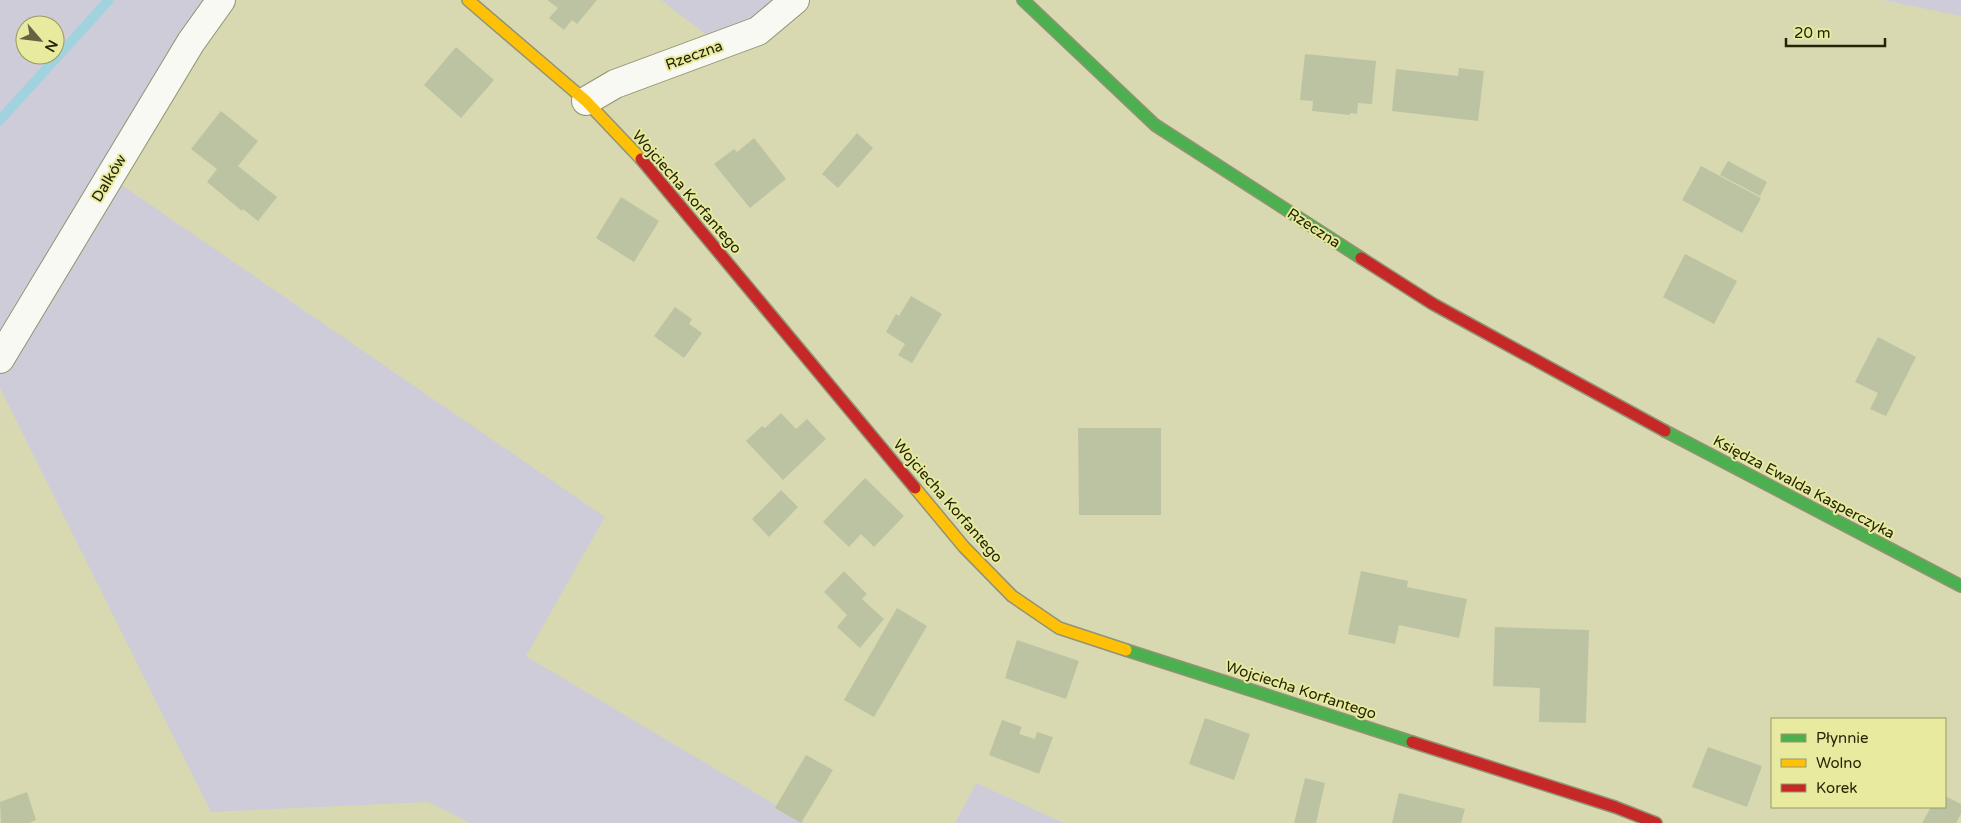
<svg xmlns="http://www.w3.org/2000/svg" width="1961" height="823" font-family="'Varela Round',sans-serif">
<rect width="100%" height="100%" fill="#d8d9b0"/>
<!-- green -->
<g fill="#cfccd9" fill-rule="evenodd">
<path d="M0 0H221L110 177 605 517 526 656 806 823H470L428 802 211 812 0 388ZM25 25H55V55H25Z"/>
<path d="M661 0H795L721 46Z"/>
<path d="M1883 0H1961V16Z"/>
<path d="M976 783 1064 823H955Z"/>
</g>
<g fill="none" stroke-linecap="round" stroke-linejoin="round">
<!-- stream -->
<path stroke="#a1d3df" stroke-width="10" d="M0 120 109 0"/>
</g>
<!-- building -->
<g fill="#bcc3a3">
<path d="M547 0H597L577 24 572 20 564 30 549 18 558 8Z"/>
<path d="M456 47 494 80 461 118 424 85Z"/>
<path d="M1305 54 1376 61 1372 104 1358 103 1357 114 1350 113V115L1312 111 1313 101 1300 100Z"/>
<path d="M1459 68 1484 71 1478 121 1392 111 1396 69 1458 76Z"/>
<path d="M221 111 258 141 238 166 277 197 258 221 243 209 242 211 207 182 217 169 191 149Z"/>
<path d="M857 133 873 148 838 188 822 174Z"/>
<path d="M754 138 786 179 750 208 714 164 734 149 737 152Z"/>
<path d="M1728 161 1767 182 1760 196 1720 175Z"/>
<path d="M1701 166 1761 198 1742 233 1682 200Z"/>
<path d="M621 197 659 221 634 262 596 238Z"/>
<path d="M1685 254 1737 281 1714 324 1663 297Z"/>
<path d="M911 296 942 314 912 363 898 355 905 344 886 332 896 314 899 316Z"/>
<path d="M675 307 692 319 689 324 702 333 684 358 654 336Z"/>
<path d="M1878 337 1916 357 1886 416 1870 409 1878 393 1855 382Z"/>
<path d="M781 413 796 429 807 419 826 439 783 480 746 441 762 426 765 428Z"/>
<path d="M1078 428H1161V515H1079Z"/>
<path d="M865 478 904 516 874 547 861 534 849 547 823 522Z"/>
<path d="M781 490 798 507 769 537 752 519Z"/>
<path d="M844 571 867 594 862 599 884 619 860 648 837 627 847 615 824 592Z"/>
<path d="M1361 571 1408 581 1407 587 1467 599 1459 638 1399 625 1395 644 1348 634Z"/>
<path d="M897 608 927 626 874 717 844 700Z"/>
<path d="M1495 627 1589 630 1586 723 1539 722 1540 688 1493 686Z"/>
<path d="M1017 640 1079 661 1066 699 1005 678Z"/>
<path d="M1205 718 1250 734 1234 780 1189 764Z"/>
<path d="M1002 720 1022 727 1019 734 1035 739 1037 732 1053 737 1039 774 989 755Z"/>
<path d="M1708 747 1762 766 1747 807 1692 787Z"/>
<path d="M806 755 833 770 801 823 775 808Z"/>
<path d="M1305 778 1325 783 1316 823H1294Z"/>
<path d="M27 792 36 820 29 823H1L0 802Z"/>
<path d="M1399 793 1465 809 1461 823H1392Z"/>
<path d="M1945 796 1961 804V814L1956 823H1922L1931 807H1945Z"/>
</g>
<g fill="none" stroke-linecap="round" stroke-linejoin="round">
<defs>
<g id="street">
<path d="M586 101 615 84 758 31 795 0"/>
<path d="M0 359 191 42 221 0"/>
</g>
<g id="fast">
<path d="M1023 0 1155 125 1361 258"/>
<path d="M1665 431 1961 586"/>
<path d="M1126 650 1412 742"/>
</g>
<g id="slow">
<path d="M468 0 586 101 641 159"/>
<path d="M915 488 964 547 1012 596 1059 628 1126 650"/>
</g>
<g id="jam">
<path d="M641 159 915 488"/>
<path d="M1361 258 1433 304 1665 431"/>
<path d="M1412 742 1615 807 1656 823"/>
</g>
</defs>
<!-- street casing -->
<use href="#street" stroke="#929372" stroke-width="30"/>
<!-- fast casing -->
<use href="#fast" stroke="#929372" stroke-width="14"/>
<!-- slow casing -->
<use href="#slow" stroke="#929372" stroke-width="14"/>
<!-- jam casing -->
<use href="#jam" stroke="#929372" stroke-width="14"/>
<!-- street -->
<use href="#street" stroke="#f9f9f3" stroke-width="28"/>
<!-- fast -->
<use href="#fast" stroke="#4caf50" stroke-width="11"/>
<!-- slow -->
<use href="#slow" stroke="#ffc107" stroke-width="11"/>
<!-- jam -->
<use href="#jam" stroke="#c62828" stroke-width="11"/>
</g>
<g text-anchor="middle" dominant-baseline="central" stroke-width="4" stroke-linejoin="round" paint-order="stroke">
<!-- street labels -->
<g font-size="15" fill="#252506" stroke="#e7ea9f">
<text transform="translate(694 55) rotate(-20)">Rzeczna</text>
<text transform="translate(109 178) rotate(-59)">Dalków</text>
<text transform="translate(687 192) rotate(49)">Wojciecha Korfantego</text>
<text transform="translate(1314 228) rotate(33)">Rzeczna</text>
<text transform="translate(1804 487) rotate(28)">Księdza Ewalda Kasperczyka</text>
<text transform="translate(948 501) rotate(49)">Wojciecha Korfantego</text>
<text transform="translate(1301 690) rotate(18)">Wojciecha Korfantego</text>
</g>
</g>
<!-- legend -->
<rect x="1771" y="718" width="175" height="90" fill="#e7ea9f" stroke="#999b62"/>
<rect x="1781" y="734" width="25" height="8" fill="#4caf50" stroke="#999b62"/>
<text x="1816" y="743" font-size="15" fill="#252506">Płynnie</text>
<rect x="1781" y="759" width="25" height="8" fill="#ffc107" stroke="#999b62"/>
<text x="1816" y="768" font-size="15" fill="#252506">Wolno</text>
<rect x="1781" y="784" width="25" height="8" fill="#c62828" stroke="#999b62"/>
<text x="1816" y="793" font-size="15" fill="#252506">Korek</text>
<!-- north arrow -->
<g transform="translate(40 40) rotate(118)"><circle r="24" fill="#e7ea9f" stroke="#999b62"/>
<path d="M0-4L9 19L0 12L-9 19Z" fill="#646442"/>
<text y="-8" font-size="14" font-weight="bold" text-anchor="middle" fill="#252506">N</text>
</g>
<!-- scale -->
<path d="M1786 38v8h99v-8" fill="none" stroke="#252506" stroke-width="2.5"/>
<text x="1794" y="38" font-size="15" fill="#252506" stroke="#e7ea9f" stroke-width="4" paint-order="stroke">20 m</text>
</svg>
